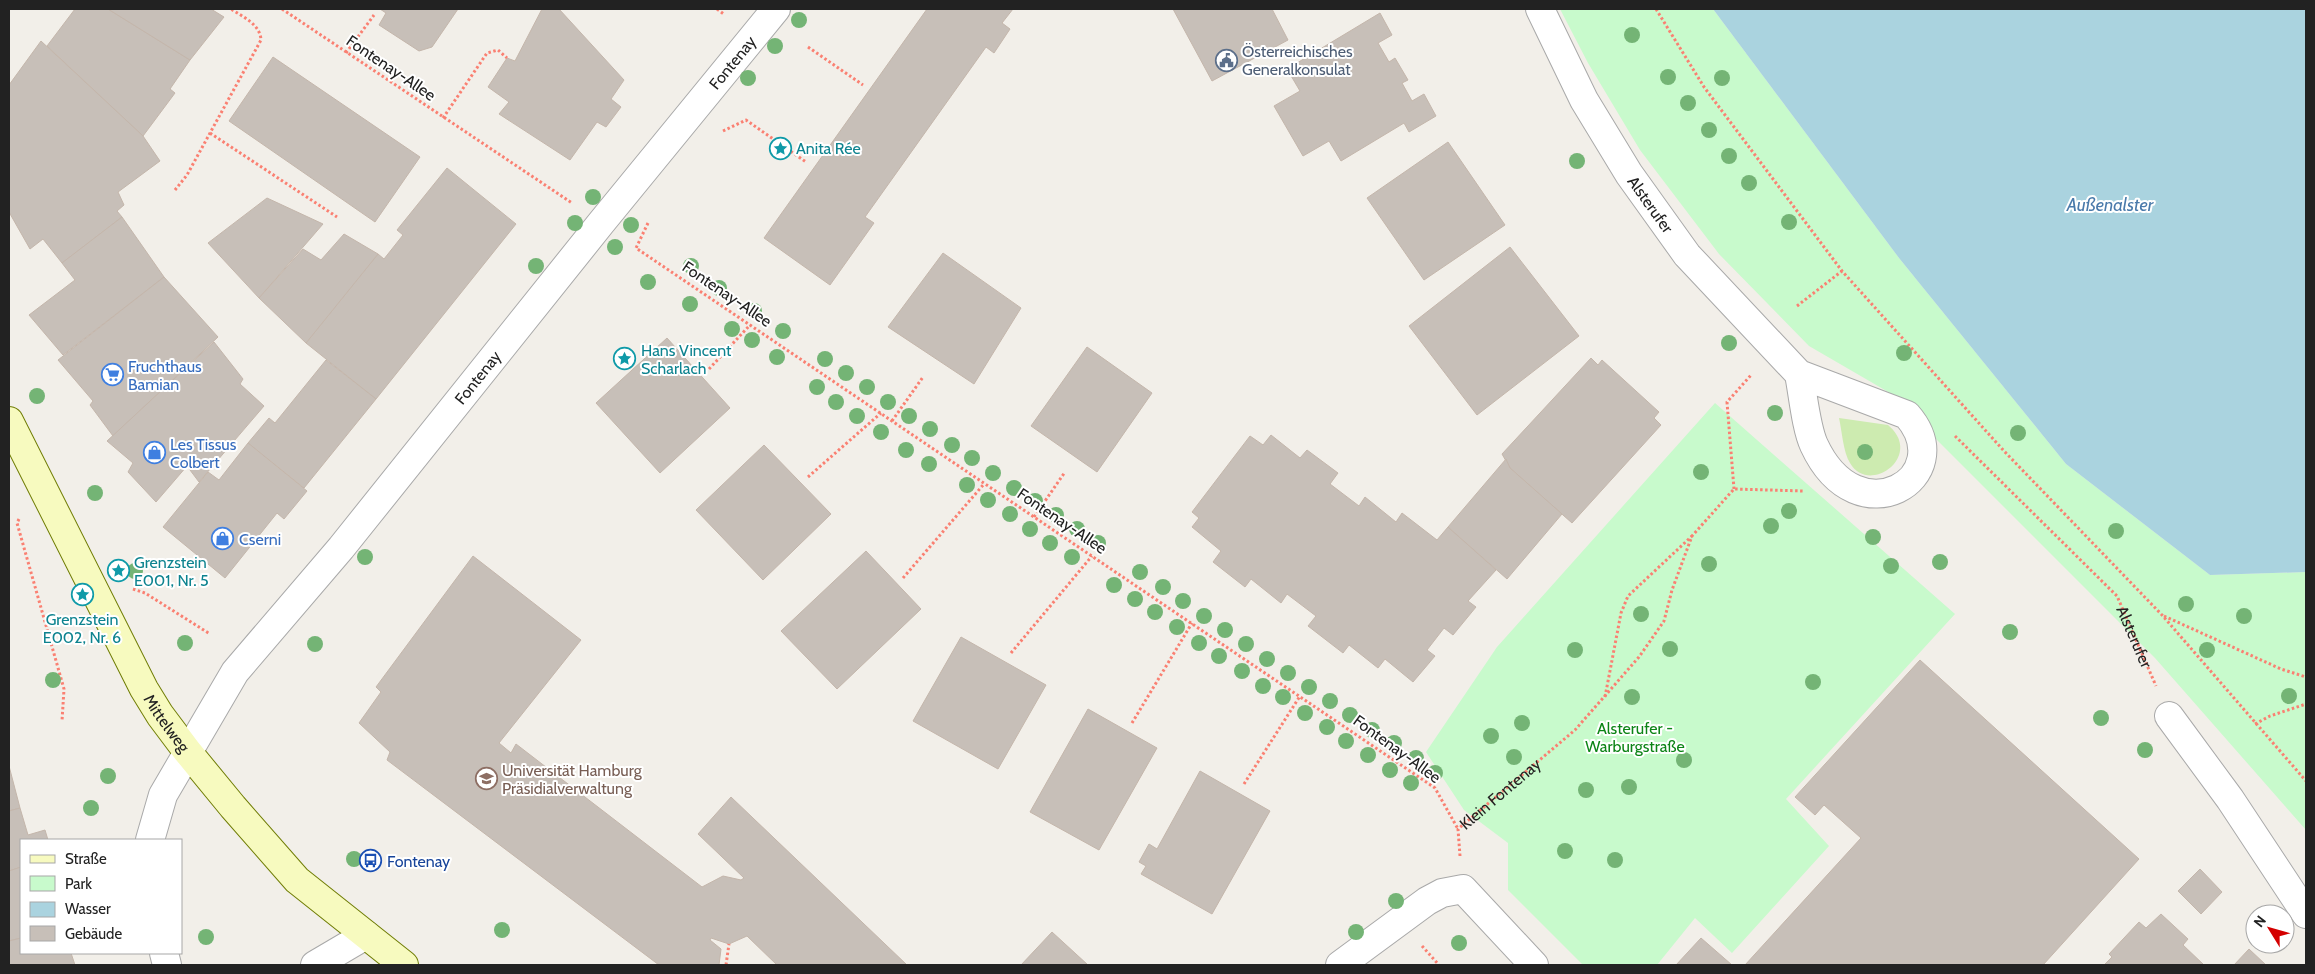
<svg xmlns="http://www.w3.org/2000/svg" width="2315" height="974" font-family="Cabin,sans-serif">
<rect width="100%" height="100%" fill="#f2efe9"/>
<!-- grass -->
<path fill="#cdebb0" d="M1839 418 1888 425C1925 456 1869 496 1850 463 1843 452 1842 431 1839 418Z"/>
<!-- park -->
<g fill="#c8facc">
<path d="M1560 9H1713L1899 258 2066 464 2210 575 2306 572V830L2155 658 1890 393 1809 346 1719 254 1640 150 1588 63Z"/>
<path d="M1715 403 1955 614 1786 799 1829 846 1732 953 1695 918 1657 965H1583L1508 890V843L1464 810 1426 752 1497 647Z"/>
</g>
<!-- water -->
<path fill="#aad3df" d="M1713 9H2306V572L2210 575 2066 464 1899 258Z"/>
<!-- building -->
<g fill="#c7bfb8" stroke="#c4b6ab">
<path d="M75 9H108L190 60 170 89 175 93 143 136 47 46Z"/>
<path d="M108 9H211L224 17 190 60Z"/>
<path d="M380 9H458L432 47 419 51 379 25 386 13Z"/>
<path d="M542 9H559L624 80 611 99 621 107 606 127 597 122 570 160 499 114 509 102 488 87 507 58 515 61Z"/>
<path d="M927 9H1013L1002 23 1010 29 994 53 986 47 865 217 874 223 830 285 764 238Z"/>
<path d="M1173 9H1272L1288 40 1212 81Z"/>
<path d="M1380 13 1392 35 1378 43 1389 62 1395 58 1408 80 1402 83 1412 101 1424 94 1436 116 1409 132 1404 123 1341 161 1329 141 1303 156 1274 106 1300 91 1287 69Z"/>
<path d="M41 41 143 136 160 161 118 192 124 205 117 211 122 217 62 263 43 239 30 249 9 212V85Z"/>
<path d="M273 57 420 157 375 222 229 121Z"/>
<path d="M1448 142 1505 225 1424 280 1367 198Z"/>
<path d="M447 168 516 224 376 399 306 343 378 254 384 259 403 235 397 230Z"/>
<path d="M267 198 323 224 259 298 208 243Z"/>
<path d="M122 217 164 277 63 355 29 315 75 280 62 263Z"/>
<path d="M344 234 378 254 306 343 259 298 303 249 321 260Z"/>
<path d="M1510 247 1579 336 1477 415 1409 326Z"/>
<path d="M943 253 1021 308 974 384 888 327Z"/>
<path d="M164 277 218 337 113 436 90 405 93 401 58 360Z"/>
<path d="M667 338 730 408 660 473 596 403Z"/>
<path d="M214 342 243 379 240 384 264 406 199 482 187 466 156 502 128 472 133 463 107 441Z"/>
<path d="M1087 347 1152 393 1097 472 1031 426Z"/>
<path d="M1591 358 1598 365 1602 360 1659 412 1654 418 1661 425 1572 523 1510 468 1502 454Z"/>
<path d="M326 360 376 399 304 488 248 443 269 418 275 423Z"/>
<path d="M1271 435 1300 458 1307 450 1338 473 1330 484 1359 506 1365 497 1396 522 1402 513 1437 540 1448 527 1496 570 1468 601 1476 607 1453 635 1444 628 1427 650 1435 656 1413 682 1385 659 1378 668 1349 645 1343 653 1308 626 1316 616 1287 594 1281 603 1251 579 1245 587 1213 562 1221 551 1192 527 1199 518 1192 512 1250 436 1263 445Z"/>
<path d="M248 443 307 491 284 519 277 513 225 578 163 527 208 472 219 480Z"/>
<path d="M764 445 831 514 763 580 696 510Z"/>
<path d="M1506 459 1510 468 1562 514 1507 579 1448 527Z"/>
<path d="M866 551 921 609 837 689 781 631Z"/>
<path d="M473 556 581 640 499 743 511 753 516 744 702 887 723 876 741 880 744 878 698 834 731 797 907 965H777L747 936 729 944 711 938 710 940 721 949 719 965H659L387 760 390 752 359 723 381 692 376 687Z"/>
<path d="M961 637 1046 685 998 769 913 721Z"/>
<path d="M1920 660 2139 859 2043 965H1745L1861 838 1824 805 1815 815 1795 797Z"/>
<path d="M1088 709 1157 748 1099 850 1030 812Z"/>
<path d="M9 766 20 808 9 811Z"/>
<path d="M1200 771 1270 811 1212 914 1141 874 1146 866 1139 862 1149 844 1157 849Z"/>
<path d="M20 808 28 835 45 830 48 840H21V867L9 871V811Z"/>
<path d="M21 867V938L9 941V871Z"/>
<path d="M2200 869 2222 892 2201 914 2178 891Z"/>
<path d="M2161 914 2188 939 2183 945 2204 965H2104L2112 957 2109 954 2139 922 2146 928Z"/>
<path d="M1052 932 1088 965H1021Z"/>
<path d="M21 938V953H71L75 965H9V941Z"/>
<path d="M1701 938 1732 965H1676Z"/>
<path d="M2249 949 2266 965H2234Z"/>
</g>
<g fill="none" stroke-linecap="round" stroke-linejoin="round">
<defs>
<g id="street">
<path id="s3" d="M1540 9 1584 100 1629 174 1687 255 1799 374 1907 415C1961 477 1858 540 1814 445 1806 428 1803 394 1799 374"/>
<path d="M2169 716 2230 799 2306 914"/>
<path id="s4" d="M150 840 163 795 235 672 341 548 601 223 776 9"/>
<path d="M164 953 167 965"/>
<path d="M315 965 366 935"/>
<path d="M1340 965 1427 901 1442 893 1463 889 1534 965"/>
</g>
<g id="secondary">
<path id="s5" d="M9 421 144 689 160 715 187 751 233 807 297 880 404 965"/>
</g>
</defs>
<!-- street casing -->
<use href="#street" stroke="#a9a9a9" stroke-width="30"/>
<!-- secondary casing -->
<use href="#secondary" stroke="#707d05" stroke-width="30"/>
<!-- path -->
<g stroke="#fa8072" stroke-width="3" stroke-dasharray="2.5 2.5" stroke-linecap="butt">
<path d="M282 9 572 203"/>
<path d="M717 9 725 15"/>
<path d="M1656 9 1704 87 1842 271 2004 451 2162 615 2306 781"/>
<path d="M808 47 863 85"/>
<path d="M346 53 374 15"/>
<path d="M443 118 487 53 498 50 507 58"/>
<path d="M723 131 746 120 806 162"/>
<path d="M210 133 337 217"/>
<path d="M175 190 187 175 261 40C260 24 243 17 231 9"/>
<path d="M648 223 636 248 1435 788 1458 829"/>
<path d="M1797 306 1842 271"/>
<path d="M709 369 750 325"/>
<path d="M892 421 923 377"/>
<path id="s1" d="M1955 436 2117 596 2156 686"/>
<path d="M808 477 881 413"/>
<path d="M1734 489 1727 402 1752 374"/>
<path d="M1034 517 1065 472"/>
<path d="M19 519 17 523 64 689 62 721"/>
<path d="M903 578 984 484"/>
<path d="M133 589 145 593 210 634"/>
<path d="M2164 616 2281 669 2306 677"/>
<path d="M1011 653 1092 556"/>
<path d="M1605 697 1621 613 1628 596 1692 536"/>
<path d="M1132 723 1192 623"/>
<path d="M2255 724 2270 716 2306 704"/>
<path d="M1244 784 1300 696"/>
<path id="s2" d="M1460 856 1458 829 1575 730 1639 657 1664 621 1672 590 1692 536 1734 489 1804 491"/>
<path d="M1422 946 1439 965"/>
<path d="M726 965 729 944"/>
</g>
<!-- street -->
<use href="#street" stroke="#fff" stroke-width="28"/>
<!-- secondary -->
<use href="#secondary" stroke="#f7fabf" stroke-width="28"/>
</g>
<!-- trees -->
<g fill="#74b475">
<circle cx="799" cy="20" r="8"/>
<circle cx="1632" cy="35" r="8"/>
<circle cx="775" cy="46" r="8"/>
<circle cx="1668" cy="77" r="8"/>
<circle cx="748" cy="78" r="8"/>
<circle cx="1722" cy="78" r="8"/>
<circle cx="1688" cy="103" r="8"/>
<circle cx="1709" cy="130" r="8"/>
<circle cx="1729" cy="156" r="8"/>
<circle cx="1577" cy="161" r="8"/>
<circle cx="1749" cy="183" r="8"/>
<circle cx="593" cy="197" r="8"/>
<circle cx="1789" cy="222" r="8"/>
<circle cx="575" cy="223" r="8"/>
<circle cx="631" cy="225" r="8"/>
<circle cx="615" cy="247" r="8"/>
<circle cx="536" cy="266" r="8"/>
<circle cx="691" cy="266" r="8"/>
<circle cx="648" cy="282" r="8"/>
<circle cx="719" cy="288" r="8"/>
<circle cx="690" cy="304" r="8"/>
<circle cx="754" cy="311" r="8"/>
<circle cx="732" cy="329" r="8"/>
<circle cx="783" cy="331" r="8"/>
<circle cx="752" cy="340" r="8"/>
<circle cx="1729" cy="343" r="8"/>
<circle cx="1904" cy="353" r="8"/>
<circle cx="777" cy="357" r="8"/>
<circle cx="825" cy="359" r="8"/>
<circle cx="846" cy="373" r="8"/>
<circle cx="817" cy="387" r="8"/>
<circle cx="867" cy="387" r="8"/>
<circle cx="37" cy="396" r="8"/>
<circle cx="836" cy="402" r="8"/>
<circle cx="888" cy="402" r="8"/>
<circle cx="1775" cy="413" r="8"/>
<circle cx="857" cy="416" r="8"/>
<circle cx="909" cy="416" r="8"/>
<circle cx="930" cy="429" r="8"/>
<circle cx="881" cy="432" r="8"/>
<circle cx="2018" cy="433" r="8"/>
<circle cx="952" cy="445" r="8"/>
<circle cx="906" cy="450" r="8"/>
<circle cx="1865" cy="452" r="8"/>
<circle cx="972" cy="458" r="8"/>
<circle cx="929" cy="464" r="8"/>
<circle cx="1701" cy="472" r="8"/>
<circle cx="993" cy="473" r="8"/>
<circle cx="967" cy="485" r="8"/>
<circle cx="1014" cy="488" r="8"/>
<circle cx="95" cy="493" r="8"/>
<circle cx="988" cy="500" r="8"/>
<circle cx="1035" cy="501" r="8"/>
<circle cx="1789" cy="511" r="8"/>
<circle cx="1010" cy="514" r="8"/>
<circle cx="1056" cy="515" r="8"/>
<circle cx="1771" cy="526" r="8"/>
<circle cx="1030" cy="529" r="8"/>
<circle cx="1077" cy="529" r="8"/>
<circle cx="2116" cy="531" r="8"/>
<circle cx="1873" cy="537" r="8"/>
<circle cx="1050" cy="543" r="8"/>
<circle cx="1098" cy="543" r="8"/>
<circle cx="365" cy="557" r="8"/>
<circle cx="1072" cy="557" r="8"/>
<circle cx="1940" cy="562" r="8"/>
<circle cx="1709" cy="564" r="8"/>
<circle cx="1891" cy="566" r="8"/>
<circle cx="135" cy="571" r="8"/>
<circle cx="1140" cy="572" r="8"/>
<circle cx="1114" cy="585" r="8"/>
<circle cx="1163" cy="587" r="8"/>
<circle cx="1135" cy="599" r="8"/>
<circle cx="1183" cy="601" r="8"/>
<circle cx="2186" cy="604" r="8"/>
<circle cx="1155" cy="612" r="8"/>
<circle cx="1641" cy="614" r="8"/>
<circle cx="1204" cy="616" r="8"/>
<circle cx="2244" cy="616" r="8"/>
<circle cx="1177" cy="627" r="8"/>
<circle cx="1225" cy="630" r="8"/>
<circle cx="2010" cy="632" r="8"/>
<circle cx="185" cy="643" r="8"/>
<circle cx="1199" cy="643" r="8"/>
<circle cx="315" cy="644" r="8"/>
<circle cx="1246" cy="644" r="8"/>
<circle cx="1670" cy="649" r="8"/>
<circle cx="1575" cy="650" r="8"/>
<circle cx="2207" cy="650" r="8"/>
<circle cx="1219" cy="656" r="8"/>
<circle cx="1267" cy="659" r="8"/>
<circle cx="1242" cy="671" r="8"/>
<circle cx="1288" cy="673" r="8"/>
<circle cx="53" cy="680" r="8"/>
<circle cx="1813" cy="682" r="8"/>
<circle cx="1263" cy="686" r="8"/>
<circle cx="1309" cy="687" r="8"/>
<circle cx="2289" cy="696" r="8"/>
<circle cx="1283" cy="697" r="8"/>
<circle cx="1632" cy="697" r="8"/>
<circle cx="1330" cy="701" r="8"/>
<circle cx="1305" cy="713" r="8"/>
<circle cx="1350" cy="715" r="8"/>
<circle cx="2101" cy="718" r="8"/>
<circle cx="1522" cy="723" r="8"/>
<circle cx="1327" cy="727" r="8"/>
<circle cx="1372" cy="730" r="8"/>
<circle cx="1491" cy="736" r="8"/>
<circle cx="1346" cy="741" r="8"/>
<circle cx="1394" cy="743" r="8"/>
<circle cx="2145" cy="750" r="8"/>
<circle cx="1368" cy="755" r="8"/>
<circle cx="1514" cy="757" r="8"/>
<circle cx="1416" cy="758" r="8"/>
<circle cx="1684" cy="760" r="8"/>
<circle cx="1390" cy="770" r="8"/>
<circle cx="1435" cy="773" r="8"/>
<circle cx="108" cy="776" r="8"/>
<circle cx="1411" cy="783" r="8"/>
<circle cx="1629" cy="787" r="8"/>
<circle cx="1586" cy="790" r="8"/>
<circle cx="91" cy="808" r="8"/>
<circle cx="1565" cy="851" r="8"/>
<circle cx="354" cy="859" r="8"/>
<circle cx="1615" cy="860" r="8"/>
<circle cx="1396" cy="901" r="8"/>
<circle cx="502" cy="930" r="8"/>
<circle cx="1356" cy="932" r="8"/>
<circle cx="206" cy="937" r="8"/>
<circle cx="1459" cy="943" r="8"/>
</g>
<!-- icons -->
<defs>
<symbol id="civic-ring" viewBox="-11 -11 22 22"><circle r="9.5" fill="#fff" stroke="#5c6f8a" stroke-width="1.5"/><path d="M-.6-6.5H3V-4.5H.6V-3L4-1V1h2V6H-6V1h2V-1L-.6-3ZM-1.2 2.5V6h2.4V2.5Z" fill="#5c6f8a"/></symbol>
<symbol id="sight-ring" viewBox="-11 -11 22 22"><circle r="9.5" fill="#fff" stroke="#0f9aa8" stroke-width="1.5"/><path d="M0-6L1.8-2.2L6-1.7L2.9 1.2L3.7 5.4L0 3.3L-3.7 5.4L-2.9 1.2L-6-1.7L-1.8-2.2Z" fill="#0f9aa8"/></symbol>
<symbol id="supermarket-ring" viewBox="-11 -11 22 22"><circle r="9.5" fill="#fff" stroke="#3f7fe0" stroke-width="1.5"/><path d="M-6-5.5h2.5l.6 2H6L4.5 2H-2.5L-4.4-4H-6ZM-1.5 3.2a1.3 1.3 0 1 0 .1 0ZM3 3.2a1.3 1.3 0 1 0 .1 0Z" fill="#3f7fe0"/></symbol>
<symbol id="shop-ring" viewBox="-11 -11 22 22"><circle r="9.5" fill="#fff" stroke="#3f7fe0" stroke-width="1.5"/><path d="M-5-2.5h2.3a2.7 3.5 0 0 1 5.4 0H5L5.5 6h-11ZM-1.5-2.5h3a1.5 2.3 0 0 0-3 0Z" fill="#3f7fe0"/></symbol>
<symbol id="university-ring" viewBox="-11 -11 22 22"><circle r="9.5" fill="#fff" stroke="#8d6e63" stroke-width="1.5"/><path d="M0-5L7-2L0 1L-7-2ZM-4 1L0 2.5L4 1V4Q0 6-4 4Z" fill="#8d6e63"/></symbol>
<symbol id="bus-ring" viewBox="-11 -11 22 22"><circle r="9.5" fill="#fff" stroke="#1a4fb4" stroke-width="1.5"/><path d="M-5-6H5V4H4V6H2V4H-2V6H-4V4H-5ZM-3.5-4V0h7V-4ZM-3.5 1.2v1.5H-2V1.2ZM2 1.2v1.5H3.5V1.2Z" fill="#1a4fb4"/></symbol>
</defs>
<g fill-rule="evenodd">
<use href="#civic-ring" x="1214" y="48" width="25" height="25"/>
<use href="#sight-ring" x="768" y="136" width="25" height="25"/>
<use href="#sight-ring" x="612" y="346" width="25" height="25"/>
<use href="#supermarket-ring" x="100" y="362" width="25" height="25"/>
<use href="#shop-ring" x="142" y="440" width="25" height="25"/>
<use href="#shop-ring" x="210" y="526" width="25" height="25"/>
<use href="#sight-ring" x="106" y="558" width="25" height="25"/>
<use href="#sight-ring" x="70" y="582" width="25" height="25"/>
<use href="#university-ring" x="474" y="766" width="25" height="25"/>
<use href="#bus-ring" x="358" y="848" width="25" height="25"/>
</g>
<g text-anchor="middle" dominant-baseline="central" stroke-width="4" stroke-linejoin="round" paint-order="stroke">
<!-- service labels -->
<g font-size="16" fill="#4e5e75" stroke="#fff" text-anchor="start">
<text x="1242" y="51">Österreichisches<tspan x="1242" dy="18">Generalkonsulat</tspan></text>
</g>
<!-- street labels -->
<g font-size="16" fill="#222" stroke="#fff">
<text stroke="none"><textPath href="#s4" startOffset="976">Fontenay</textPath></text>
<text transform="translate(391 68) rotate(34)">Fontenay-Allee</text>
<text stroke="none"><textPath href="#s3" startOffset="225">Alsterufer</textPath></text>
<text transform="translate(727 294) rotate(34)">Fontenay-Allee</text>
<text stroke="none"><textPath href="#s4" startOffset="571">Fontenay</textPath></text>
<text transform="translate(1062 521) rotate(34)">Fontenay-Allee</text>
<text stroke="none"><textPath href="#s1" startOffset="272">Alsterufer</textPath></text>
<text stroke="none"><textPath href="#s5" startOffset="341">Mittelweg</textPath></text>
<text transform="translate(1397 749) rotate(36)">Fontenay-Allee</text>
<text stroke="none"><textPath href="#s2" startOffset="82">Klein Fontenay</textPath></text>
</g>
<!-- culture labels -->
<g font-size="16" fill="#0d838f" stroke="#fff" text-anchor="start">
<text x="796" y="148">Anita Rée</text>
<text x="641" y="350">Hans Vincent<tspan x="641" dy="18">Scharlach</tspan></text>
<text x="134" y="562">Grenzstein<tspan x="134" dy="18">E001, Nr. 5</tspan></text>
<text x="82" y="619" text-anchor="middle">Grenzstein<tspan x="82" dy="18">E002, Nr. 6</tspan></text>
</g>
<!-- shop labels -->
<g font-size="16" fill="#366cbe" stroke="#fff" text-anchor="start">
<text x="128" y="366">Fruchthaus<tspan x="128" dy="18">Bamian</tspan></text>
<text x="170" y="444">Les Tissus<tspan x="170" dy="18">Colbert</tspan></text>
<text x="239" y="539">Cserni</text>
</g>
<!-- park labels -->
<g font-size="16" fill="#0c8416" stroke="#fff">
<text x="1635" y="728">Alsterufer -<tspan x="1635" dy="18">Warburgstraße</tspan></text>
</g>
<!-- education labels -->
<g font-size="16" fill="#785e54" stroke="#fff" text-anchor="start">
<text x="502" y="770">Universität Hamburg<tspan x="502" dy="18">Präsidialverwaltung</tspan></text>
</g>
<!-- transit labels -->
<g font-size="16" fill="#164399" stroke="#fff" text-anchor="start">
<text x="387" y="861">Fontenay</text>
</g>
<!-- water labels -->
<g font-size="18" font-style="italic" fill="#4a7aab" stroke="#fff">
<text x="2110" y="205">Außenalster</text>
</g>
</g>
<!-- border -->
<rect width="2315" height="974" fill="none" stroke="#222222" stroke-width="20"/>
<!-- legend -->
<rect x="20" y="839" width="162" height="115" fill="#ffffff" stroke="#a7a7a7"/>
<rect x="30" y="855" width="25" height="8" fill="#f7fabf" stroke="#a7a7a7"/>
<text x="65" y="864" font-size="15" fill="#222222">Straße</text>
<rect x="30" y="876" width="25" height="15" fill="#c8facc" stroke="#a7a7a7"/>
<text x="65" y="889" font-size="15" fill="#222222">Park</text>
<rect x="30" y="902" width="25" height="15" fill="#aad3df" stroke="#a7a7a7"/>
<text x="65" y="914" font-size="15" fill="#222222">Wasser</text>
<rect x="30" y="926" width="25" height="15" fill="#c7bfb8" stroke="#a7a7a7"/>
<text x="65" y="939" font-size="15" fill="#222222">Gebäude</text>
<!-- north arrow -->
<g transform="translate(2270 929) rotate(307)"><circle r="24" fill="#ffffff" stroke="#a7a7a7"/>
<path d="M0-4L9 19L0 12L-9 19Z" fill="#d40000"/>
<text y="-8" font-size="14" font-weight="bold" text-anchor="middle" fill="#222222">N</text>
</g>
</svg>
